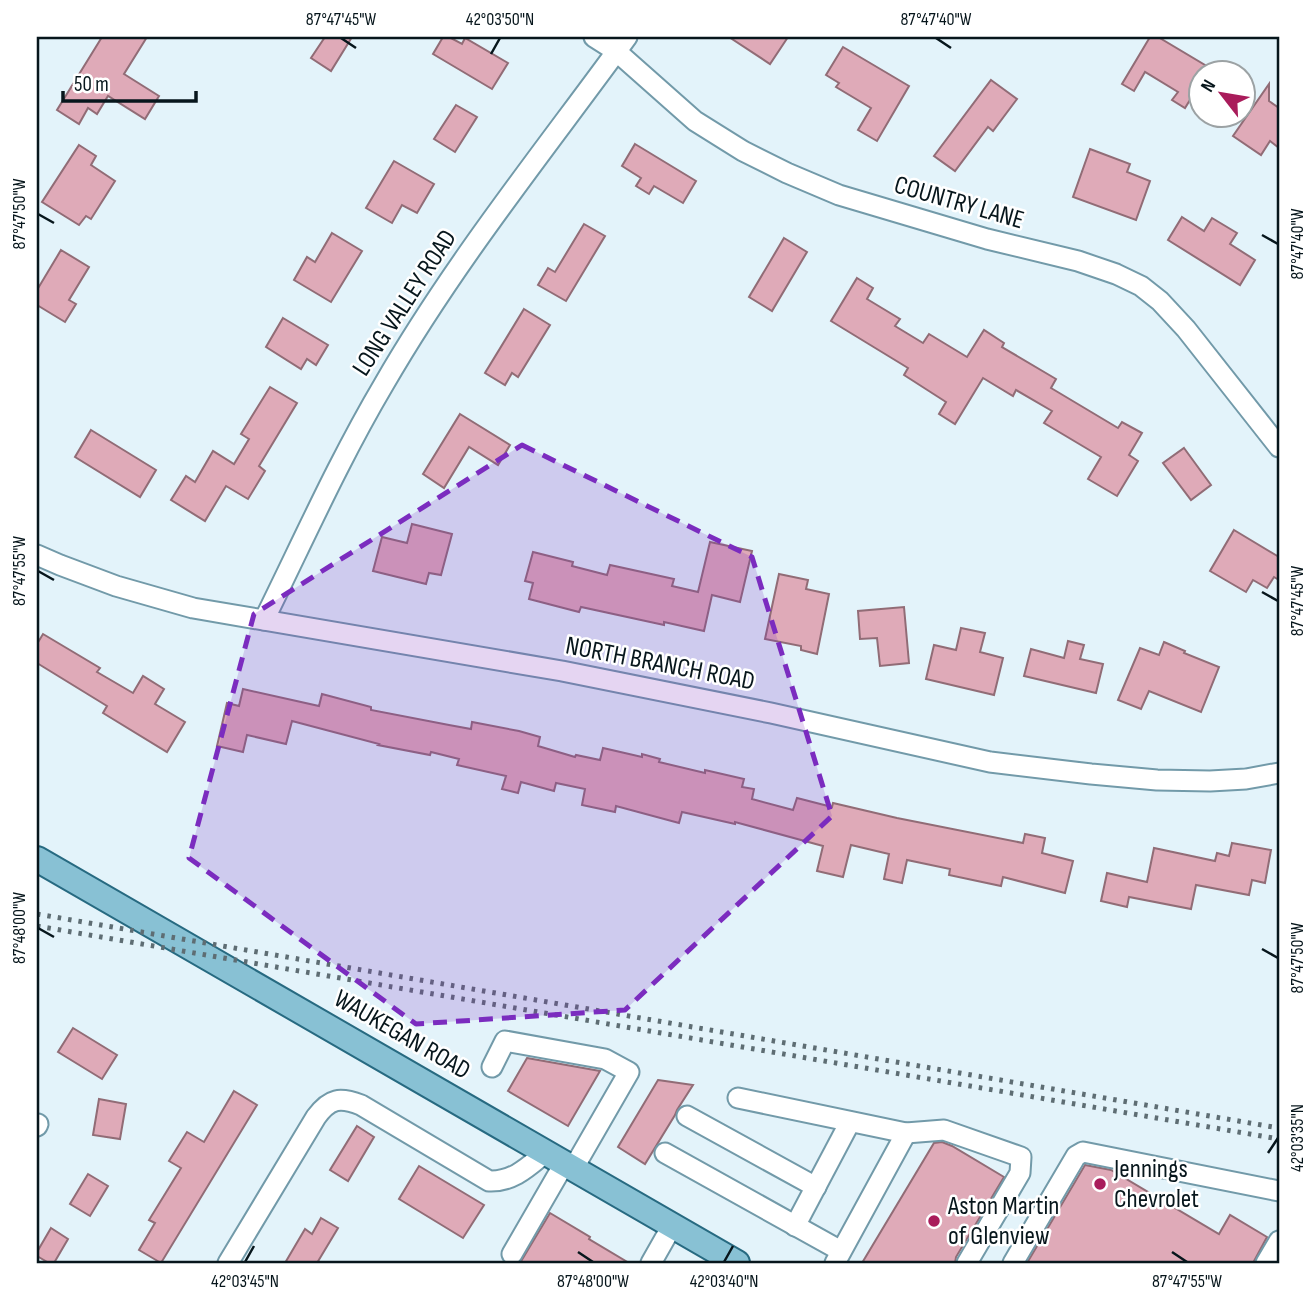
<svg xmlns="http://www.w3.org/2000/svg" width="1316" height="1300" font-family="'Sofia Sans Condensed',sans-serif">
<rect width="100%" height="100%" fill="#e3f3fa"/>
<!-- building -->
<g fill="#dfaab8" stroke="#916c76" stroke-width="2">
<path d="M102 37H147L124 74 159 96 145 119 108 96 97 114 88 108 79 124 57 110Z"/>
<path d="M325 37H352L331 71 311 58Z"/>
<path d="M443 37H449L462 44 465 38 508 63 492 89 433 54Z"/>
<path d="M729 37H788L770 64Z"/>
<path d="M1150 37H1158L1220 74H1200V100L1193 95 1185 108 1172 100 1178 92 1145 72 1134 91 1122 84Z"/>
<path d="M843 47 909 86 877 141 858 130 871 108 836 87 839 83 826 75Z"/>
<path d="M991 80 1017 99 993 131 988 127 955 171 934 156Z"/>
<path d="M1269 84V101L1279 108V148L1270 141 1261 155 1233 136Z"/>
<path d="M456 105 477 117 455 152 434 139Z"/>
<path d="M635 144 696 181 683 203 654 186 649 194 636 186 641 178 622 166Z"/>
<path d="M79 145 96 156 91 165 115 181 91 219 86 216 79 225 42 202Z"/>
<path d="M1090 149 1130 164 1127 172 1150 181 1136 220 1073 197Z"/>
<path d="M394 161 434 184 417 213 402 205 392 223 366 208Z"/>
<path d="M1182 217 1204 231 1212 218 1237 233 1230 244 1255 260 1240 285 1168 240Z"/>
<path d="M584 224 605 236 566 301 538 285 548 268 555 272Z"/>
<path d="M332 233 362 251 331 302 294 280 307 257 315 262Z"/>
<path d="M784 238 807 252 772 311 749 297Z"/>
<path d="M61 250 89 267 69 300 76 304 65 322 37 305V290Z"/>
<path d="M857 278 873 288 867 299 900 319 895 326 923 343 929 334 967 357 984 330 1004 343 1002 347 1056 379 1051 388 1118 428 1122 422 1142 433 1129 455 1138 461 1117 496 1088 479 1101 457 1044 423 1052 411 1016 390 1013 396 983 378 955 424 939 414 946 402 904 375 908 368 831 321Z"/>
<path d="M524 309 550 325 518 377 512 373 505 385 485 373Z"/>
<path d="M283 318 328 345 316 365 307 359 301 369 266 347Z"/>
<path d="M270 387 297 403 259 466 265 471 248 499 226 486 205 521 171 500 186 476 195 482 213 451 234 464 249 439 241 434Z"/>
<path d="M460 414 510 445 498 465 469 447 444 488 423 474Z"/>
<path d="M91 430 156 470 140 497 75 457Z"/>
<path d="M1184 448 1211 485 1191 500 1163 463Z"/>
<path d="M412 524 452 534 441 575 429 573 426 584 373 571 382 537 407 543Z"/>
<path d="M1234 530 1279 557V580L1274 577 1267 588 1253 580 1246 592 1210 571Z"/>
<path d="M710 542 752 551 740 602 712 595 704 631 664 622V625L581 607 579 612 529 599 533 583 525 581 533 552 573 562 572 566 607 575 610 565 674 579 672 586 698 592Z"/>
<path d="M779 574 808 580 806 589 829 594 817 654 801 650V646L765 639Z"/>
<path d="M904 607 909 663 880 666 877 638 860 639 858 611Z"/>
<path d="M961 628 985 633 980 652 1003 658 994 695 926 679 934 645 956 650Z"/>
<path d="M43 634 100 668 97 672 133 693 143 676 164 689 155 704 185 722 167 752 103 713 107 706 37 663V644Z"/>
<path d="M1068 641 1084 645 1080 659 1103 664 1096 693 1024 676 1031 649 1064 658Z"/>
<path d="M1164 642 1185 651 1184 653 1219 667 1201 712 1149 691 1141 709 1118 700 1140 648 1159 655Z"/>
<path d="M243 689 319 706 322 694 371 707V710L449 725 471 729 472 722 519 731 540 737 538 746 575 757 576 755 600 760 603 748 642 757V754L660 759 659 762 705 773V770L744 779 742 787 754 789 752 799 793 810 797 798 832 807 833 803 897 818 1023 843 1025 834 1045 838 1042 853 1073 861 1065 893 1003 877 1001 886 949 875 950 869 907 860 902 883 884 879 889 854 851 845 843 877 817 871 823 846 735 822V824L682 812 679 823 616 806 615 812 582 805 585 789 556 783 554 791 521 782 518 793 502 789 506 776 457 765 459 759 431 752 430 755 378 745 379 744 292 721 286 744 247 735 243 752 217 746 227 703 239 706Z"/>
<path d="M1232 843 1271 850 1265 883 1252 880 1249 895 1196 885 1191 909 1129 897 1127 907 1101 901 1107 873 1147 882 1154 848 1215 861 1217 853 1229 856Z"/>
<path d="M73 1028 117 1055 102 1079 58 1052Z"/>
<path d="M527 1058 600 1071 568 1126 508 1091Z"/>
<path d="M658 1080 693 1085 677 1110 675 1115 645 1164 618 1147Z"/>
<path d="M234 1091 257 1105 161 1263 139 1250 155 1223 149 1220 181 1168 169 1161 187 1132 204 1142Z"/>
<path d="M99 1099 126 1104 120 1139 93 1135Z"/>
<path d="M357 1126 374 1137 348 1181 330 1170Z"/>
<path d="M942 1142 952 1146 1004 1177 956 1257 955 1263H862L934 1143Z"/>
<path d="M1085 1165 1111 1170 1219 1234 1230 1215 1267 1237 1253 1263H1027Z"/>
<path d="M419 1166 484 1205 463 1238 399 1199Z"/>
<path d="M88 1174 108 1186 90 1216 70 1204Z"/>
<path d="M550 1213 590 1237 589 1239 629 1263H520Z"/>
<path d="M321 1218 338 1228 317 1263H285L305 1229 312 1234Z"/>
<path d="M51 1228 68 1239 54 1263H49L37 1256V1252Z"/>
</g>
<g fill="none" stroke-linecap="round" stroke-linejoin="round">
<defs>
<g id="minor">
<path d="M594 37 616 51 695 121 743 151 787 173 839 195 987 239 1078 261 1116 274 1141 286 1160 301 1186 329 1279 447"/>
<path d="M37 555 60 565 116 586 193 608 562 671 771 713 990 762 1091 774 1157 780 1210 781 1246 779 1279 773"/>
<path d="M264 620C303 541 339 460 384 384 455 261 544 151 627 37"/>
<path d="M492 1067 505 1041 605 1059 629 1072 573 1169"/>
<path d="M738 1098 906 1133 944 1130 1021 1157 1020 1173 967 1263"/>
<path d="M687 1116 816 1187"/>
<path d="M37 1126 38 1124"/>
<path d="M665 1153 841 1251"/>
<path d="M795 1226 850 1122"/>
<path d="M512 1254 564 1164"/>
<path d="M228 1263 316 1117C330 1098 340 1097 361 1105L489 1181C513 1182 528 1167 545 1153"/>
<path d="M651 1263 672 1226"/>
<path d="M835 1263 906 1133"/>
<path d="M1013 1263 1076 1156 1083 1152 1279 1191"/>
<path d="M1266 1263 1279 1241"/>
</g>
<path id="major" d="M37 859 737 1263"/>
</defs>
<!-- minor casing -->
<use href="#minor" stroke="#729aa9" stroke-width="23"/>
<!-- major casing -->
<use href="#major" stroke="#276a81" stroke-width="28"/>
<!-- minor -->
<use href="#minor" stroke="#fff" stroke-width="19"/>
<!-- major -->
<use href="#major" stroke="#88c1d4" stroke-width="24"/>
<!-- rail -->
<g stroke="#5e6d73" stroke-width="5" stroke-dasharray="3.5 7" stroke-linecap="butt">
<path d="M37 914 1279 1128"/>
<path d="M37 926 1279 1139"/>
</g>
</g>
<!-- marked area -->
<path fill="#7b2cbf" fill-opacity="0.2" stroke="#7b2cbf" stroke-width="5" stroke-dasharray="14 9" stroke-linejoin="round" d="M522 445 752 557 832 816 625 1010 416 1024 189 858 254 614Z"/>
<!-- ticks -->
<path fill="none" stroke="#07161c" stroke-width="2.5" d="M341 38 356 48M936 38 951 48M491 54 500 38M38 214 54 223M1262 235 1278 244M38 571 54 580M1262 592 1278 601M38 928 54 937M1262 949 1278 958M1268 1153 1278 1138M578 1252 593 1262M1172 1252 1187 1262M245 1262 254 1246M724 1262 733 1246"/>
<!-- markers -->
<g fill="#a91c5b" stroke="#fff" stroke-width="2.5">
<circle cx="1100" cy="1184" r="7"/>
<circle cx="934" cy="1221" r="7"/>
</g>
<g text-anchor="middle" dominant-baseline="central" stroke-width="5" stroke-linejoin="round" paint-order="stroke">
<!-- street labels -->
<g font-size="26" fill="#07161c" stroke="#fff">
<text transform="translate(959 203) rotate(16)">COUNTRY LANE</text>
<text transform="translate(405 303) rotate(-57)">LONG VALLEY ROAD</text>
<text transform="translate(660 664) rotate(11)">NORTH BRANCH ROAD</text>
<text transform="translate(402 1035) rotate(30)">WAUKEGAN ROAD</text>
</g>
<!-- poi labels -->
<g font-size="26" fill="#07161c" stroke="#fff" text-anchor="start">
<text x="1114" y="1169">Jennings<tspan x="1114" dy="30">Chevrolet</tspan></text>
<text x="948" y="1206">Aston Martin<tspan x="948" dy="30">of Glenview</tspan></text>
</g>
</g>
<!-- border -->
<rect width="1316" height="1300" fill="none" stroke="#ffffff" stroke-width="77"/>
<!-- north arrow -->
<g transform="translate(1222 94) rotate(301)"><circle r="33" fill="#ffffff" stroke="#9ca2a4" stroke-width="2"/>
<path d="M0-5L12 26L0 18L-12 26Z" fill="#a91c5b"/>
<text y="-10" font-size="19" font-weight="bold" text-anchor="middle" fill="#07161c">N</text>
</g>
<!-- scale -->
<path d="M63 91v10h133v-10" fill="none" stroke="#07161c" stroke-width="3.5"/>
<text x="74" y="91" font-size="21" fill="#07161c" stroke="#ffffff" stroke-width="5" paint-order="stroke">50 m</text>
<rect x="38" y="38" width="1240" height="1224" fill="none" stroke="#07161c" stroke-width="2.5"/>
<g font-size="18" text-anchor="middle" fill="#07161c">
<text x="341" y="25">87°47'45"W</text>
<text x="500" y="25">42°03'50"N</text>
<text x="936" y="25">87°47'40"W</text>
<text transform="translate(19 214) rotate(-90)" y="6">87°47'50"W</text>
<text transform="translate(1297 244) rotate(-90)" y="6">87°47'40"W</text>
<text transform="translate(19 571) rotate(-90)" y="6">87°47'55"W</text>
<text transform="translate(1297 601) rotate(-90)" y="6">87°47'45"W</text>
<text transform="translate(19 928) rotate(-90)" y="6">87°48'00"W</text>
<text transform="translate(1297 958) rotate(-90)" y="6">87°47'50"W</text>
<text transform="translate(1297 1138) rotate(-90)" y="6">42°03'35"N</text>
<text x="245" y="1287">42°03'45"N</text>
<text x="593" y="1287">87°48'00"W</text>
<text x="724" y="1287">42°03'40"N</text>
<text x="1187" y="1287">87°47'55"W</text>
</g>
</svg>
